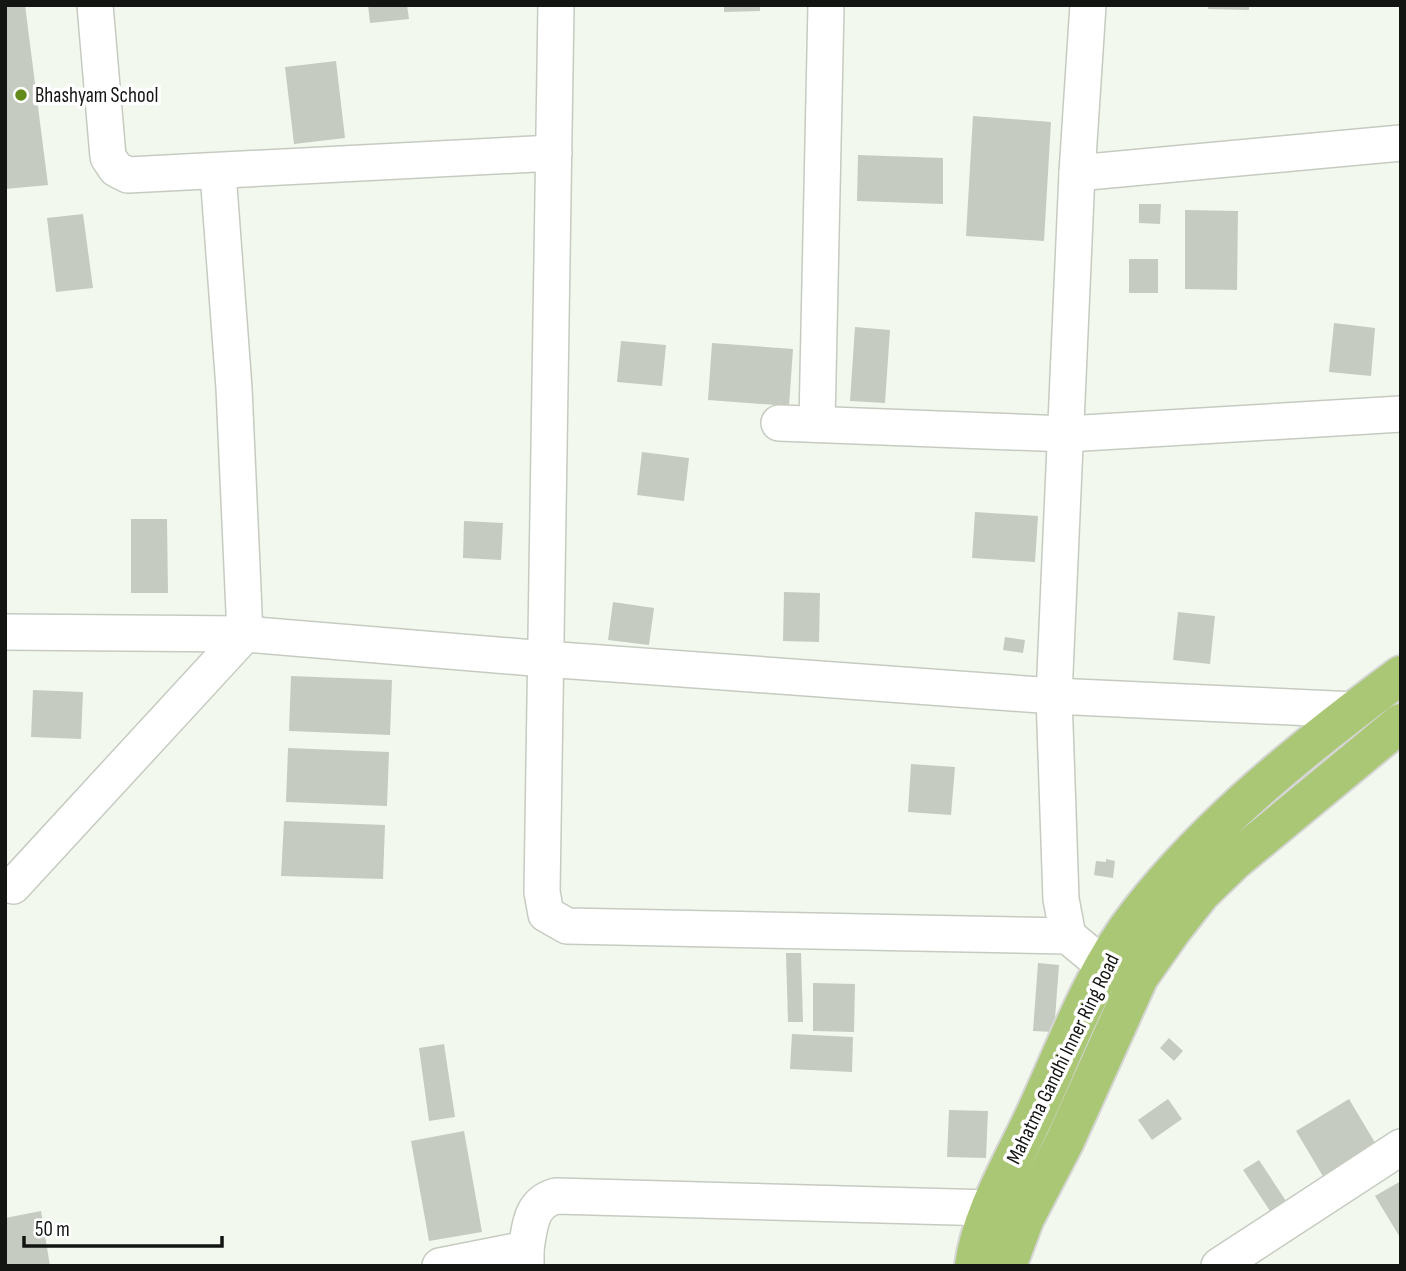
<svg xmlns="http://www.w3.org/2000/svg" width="1406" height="1271" font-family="'Sofia Sans Condensed',sans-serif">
<rect width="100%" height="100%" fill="#f3f8ee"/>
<!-- building -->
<g fill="#c6cbc1">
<path d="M5 5H25L48 185 5 189Z"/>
<path d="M368 5H407L409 19 370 23Z"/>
<path d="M724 5H760V11L724 12Z"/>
<path d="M1208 5H1249V10L1208 9Z"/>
<path d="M336 61 345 138 294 144 285 67Z"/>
<path d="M973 116 1051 122 1044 241 966 236Z"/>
<path d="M858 155 943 158V204L857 201Z"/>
<path d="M1139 204H1161L1160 224 1139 223Z"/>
<path d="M1185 210 1238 211 1237 290 1185 289Z"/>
<path d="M83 214 93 288 56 292 47 218Z"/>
<rect x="1129" y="259" width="29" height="34"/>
<path d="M1334 323 1375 328 1371 376 1329 372Z"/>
<path d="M855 327 890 330 885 403 850 401Z"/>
<path d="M621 341 666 345 662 386 617 382Z"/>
<path d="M712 343 793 349 789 406 708 400Z"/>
<path d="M642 452 689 458 684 501 637 495Z"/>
<path d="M975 512 1038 516 1035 562 972 558Z"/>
<path d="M131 519H167L168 593H131Z"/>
<path d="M464 521 503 523 501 560 463 558Z"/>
<path d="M784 592 820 593 819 642 783 641Z"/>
<path d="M613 602 654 608 649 645 608 640Z"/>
<path d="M1178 612 1215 616 1210 664 1173 660Z"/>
<path d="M1005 637 1025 640 1023 653 1003 650Z"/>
<path d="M291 676 392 680 390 735 289 731Z"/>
<path d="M33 690 83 692 81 739 31 737Z"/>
<path d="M288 748 389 752 387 806 286 802Z"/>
<path d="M911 764 955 767 951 815 908 812Z"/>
<path d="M284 821 385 825 383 879 281 876Z"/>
<path d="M1106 859 1115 861 1113 878 1094 875 1096 861 1106 862Z"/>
<path d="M786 953H801L803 1022H788Z"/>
<path d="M1038 963 1059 965 1054 1032 1033 1031Z"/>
<path d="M813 983 855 984 854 1032 813 1031Z"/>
<path d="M792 1034 853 1037 852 1072 790 1069Z"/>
<path d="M1169 1038 1183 1051 1174 1061 1160 1048Z"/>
<path d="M444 1044 455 1117 429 1121 419 1048Z"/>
<path d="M1168 1099 1182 1119 1152 1140 1138 1120Z"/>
<path d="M1349 1099 1377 1146 1324 1178 1296 1131Z"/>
<path d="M949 1110 988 1111 986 1158 947 1157Z"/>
<path d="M464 1131 482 1232 429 1241 411 1141Z"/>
<path d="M1259 1160 1286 1201 1270 1211 1243 1170Z"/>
<path d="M1401 1181V1239L1375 1196Z"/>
<path d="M41 1211 50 1266H5V1218Z"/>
</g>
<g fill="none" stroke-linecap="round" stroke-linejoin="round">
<defs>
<g id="minor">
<path d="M95 5 108 157 116 169 128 175 554 153"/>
<path d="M556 5 542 892 546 914 567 926 1068 936"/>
<path d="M1088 5 1077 173 1054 696 1061 899 1068 936 1126 984"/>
<path d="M1077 173 1401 143"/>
<path d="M817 422 826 5"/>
<path d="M779 423 1067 434 1401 414"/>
<path d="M5 632 245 634 545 659 1054 696 1355 710"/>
<path d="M13 886 245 634 234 388 218 173"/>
<path d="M526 1249C530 1226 530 1203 556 1196L992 1208"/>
<path d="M440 1266 526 1249V1266"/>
<path d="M1219 1266 1401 1147"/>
</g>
<g id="major">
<path d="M974 1266C981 1213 1013 1162 1035 1114 1066 1047 1093 971 1139 913 1212 820 1307 745 1401 675"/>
<path d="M1007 1266 1025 1218 1065 1141 1139 977 1172 930 1201 893 1234 861 1401 723"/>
</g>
</defs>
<!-- minor casing -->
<use href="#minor" stroke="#c6cbc1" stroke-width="38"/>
<!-- major casing -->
<use href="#major" stroke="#d5d5d4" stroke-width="42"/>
<!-- minor -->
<use href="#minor" stroke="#fff" stroke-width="35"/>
<!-- major -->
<use href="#major" stroke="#aac775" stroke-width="38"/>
</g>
<!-- markers -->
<circle fill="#628b1a" stroke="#fff" stroke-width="2.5" cx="21" cy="95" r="7"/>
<g text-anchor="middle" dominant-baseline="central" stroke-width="7" stroke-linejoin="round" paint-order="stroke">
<!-- poi labels -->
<g font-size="21" fill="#131512" stroke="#fff" text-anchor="start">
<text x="35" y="95">Bhashyam School</text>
</g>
<!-- street labels -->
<g font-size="21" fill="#131512" stroke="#fff">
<text transform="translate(1063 1059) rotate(-64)">Mahatma Gandhi Inner Ring Road</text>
</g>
</g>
<!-- border -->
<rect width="1406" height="1271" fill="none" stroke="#131512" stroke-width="14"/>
<!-- scale -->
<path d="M24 1236v10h198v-10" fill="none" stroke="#131512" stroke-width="3.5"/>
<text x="35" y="1236" font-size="21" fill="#131512" stroke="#ffffff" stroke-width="5" paint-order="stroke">50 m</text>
</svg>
